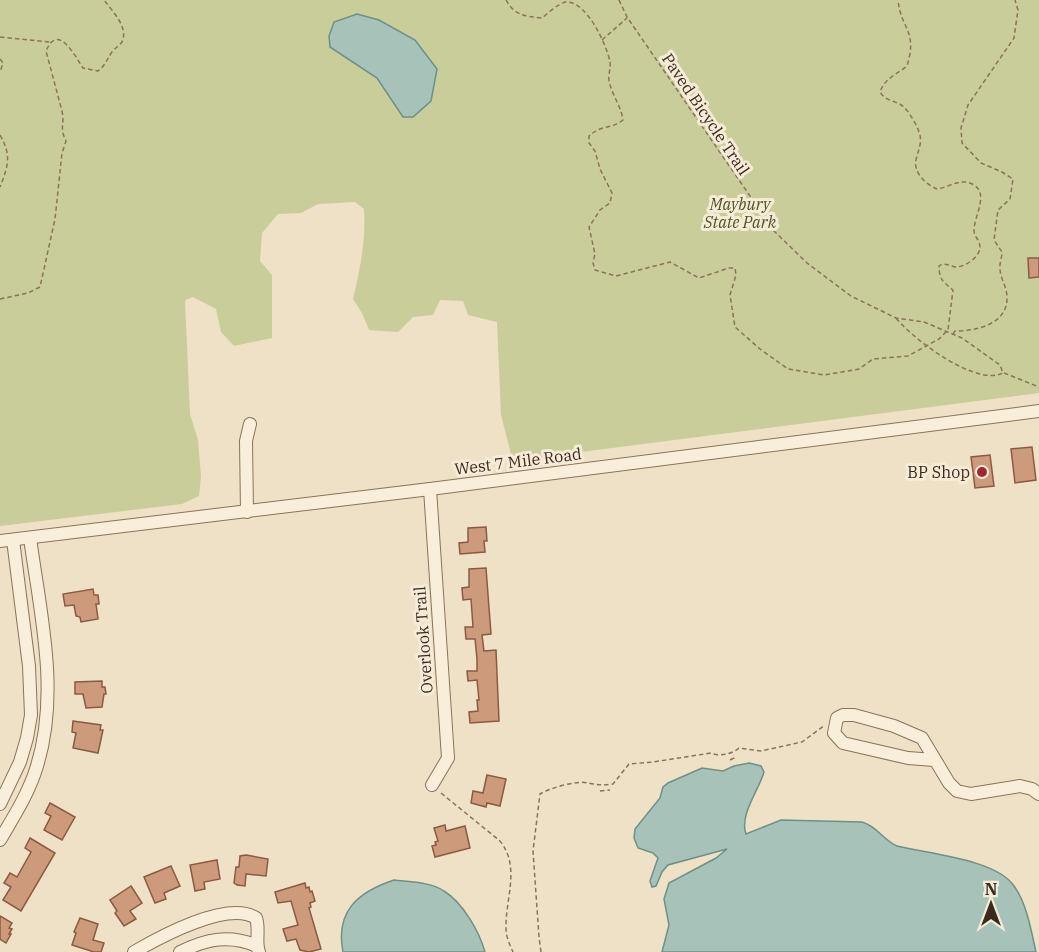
<svg xmlns="http://www.w3.org/2000/svg" width="1039" height="952" font-family="'IBM Plex Serif',serif">
<rect width="100%" height="100%" fill="#efe1c6"/>
<!-- green -->
<path fill="#c9cd99" d="M0 0H1039V393L534 458H512L501 415 497 322 468 315 463 301 440 300 433 315 413 317 398 332 369 330 362 313 353 299C360 270 366 240 364 209L355 202 318 204 301 213 278 214 262 233 260 261 272 275V338L234 346 221 332 216 309 193 297 185 300 190 414 198 440 201 476 199 496 182 504 0 526Z"/>
<!-- water -->
<g fill="#a7c2b9" stroke="#6e9187" stroke-width="1.5">
<path d="M357 14 379 20 415 40 437 69 431 101 413 117H403L377 78 330 47 329 36 334 22Z"/>
<path d="M749 763 761 766 764 772C759 790 739 815 746 834L781 820 862 822C877 826 883 840 897 846 928 854 996 859 1014 886 1027 904 1031 930 1036 952H662L669 925 664 899 669 883 716 858 727 849 668 865 662 872 656 886 652 887 650 881 658 858 653 853 638 848 634 838 635 829 660 798 663 787 668 783 702 768 723 771 734 766Z"/>
<path d="M394 880C409 882 431 882 444 891 463 903 479 931 485 952H343C335 911 358 892 394 880Z"/>
</g>
<!-- building -->
<g fill="#cd9a7c" stroke="#8a5b41" stroke-width="1.5">
<path d="M1028 258H1039V277L1029 278Z"/>
<path d="M1032 447 1036 480 1015 483 1011 449Z"/>
<path d="M990 455 994 486 975 488 971 457Z"/>
<path d="M486 527 487 541H484L485 552 460 554 459 543 468 542V528Z"/>
<path d="M486 568 491 634 482 635 484 651 496 650 499 721 470 723 469 712 478 711 477 700H479L477 680 468 681 467 671H477V659L475 639H466L465 627H473L471 599 463 600 462 588 469 587V569Z"/>
<path d="M93 589 94 595H98L99 604H96L98 619 81 622 80 617 76 616 74 605 65 606 63 594Z"/>
<path d="M102 681V687H105L106 694H104L102 707 86 708 83 694H75V682Z"/>
<path d="M73 721 101 725 100 730H103L98 753 73 748 76 733 72 732Z"/>
<path d="M487 775 506 779 500 806 487 803 486 807 471 803 473 791 483 793Z"/>
<path d="M50 803 75 817 62 840 44 830 51 816 45 813Z"/>
<path d="M445 825 446 831 465 826 470 848 435 857 432 846 436 845 435 842 438 841 434 828Z"/>
<path d="M30 838 55 853 21 911 3 900 11 887 4 883 10 873 17 877 31 852 25 848Z"/>
<path d="M246 855 268 859 266 876 246 874 245 886 237 885 234 883 236 867H239L240 856Z"/>
<path d="M217 860 220 879 204 882 205 889 195 891 190 865Z"/>
<path d="M171 866 180 886 164 893 166 899 155 903 144 877Z"/>
<path d="M305 883 306 888 309 887 310 892 312 891 315 901 310 903 311 907 309 908 321 949 309 952 300 950 296 939 287 941 283 929 298 925 291 901 278 903 275 892Z"/>
<path d="M131 886 142 903 130 911 136 919 124 926 115 913 117 911 110 900Z"/>
<path d="M0 916 12 923 9 928 12 929 9 934H11L6 943 0 939Z"/>
<path d="M80 918 98 924 93 940 104 943 101 952H94L72 945 76 933 74 932Z"/>
</g>
<g fill="none" stroke-linecap="round" stroke-linejoin="round">
<defs>
<g id="minor">
<path d="M430 489 448 758 432 785"/>
<path d="M247 512 246 441 250 424"/>
<path d="M0 541 430 489 1039 411"/>
<path d="M934 760 908 758 843 743 834 733 837 718 843 715H854L894 726 922 738 949 783 957 791 971 794 1020 786 1032 789 1039 794"/>
<path d="M0 804 20 762 27 738 31 715 29 666 13 540"/>
<path d="M0 840C14 816 29 793 37 766 60 692 40 612 30 538"/>
<path d="M134 952C160 937 228 900 256 918 260 930 255 941 259 952"/>
<path d="M180 952C206 939 230 934 257 946"/>
</g>
</defs>
<!-- minor casing -->
<use href="#minor" stroke="#8a735b" stroke-width="14"/>
<!-- path -->
<g stroke="#8a735b" stroke-width="1.5" stroke-dasharray="4.5 3" stroke-linecap="butt">
<path d="M506 0C515 16 525 16 542 18 548 13 558 4 565 2 587 0 607 46 610 62 611 68 608 75 609 81 612 95 621 106 623 120 610 130 602 124 589 136V143L595 151 600 169 612 193 610 203 600 210 589 227 595 254 593 263 595 270 616 276 670 262 699 278 729 268H735L736 275 730 295 735 327 760 349 788 369 824 375 859 369 873 359 908 356 939 339 948 330 953 290C943 282 939 279 939 266L942 264C947 264 951 266 956 267 965 267 980 257 980 247 980 240 974 237 974 230 974 217 989 194 974 185 961 177 950 187 937 189 927 185 913 173 916 160 918 150 923 142 919 132 917 125 909 112 904 107 896 100 886 102 880 92 885 78 896 75 907 66 918 30 901 30 898 0"/>
<path d="M619 0 627 17 774 231 807 263 851 296 896 318 924 322 962 338 1000 365 1003 373C976 387 913 339 896 318"/>
<path d="M0 37 50 42"/>
<path d="M602 40 627 18"/>
<path d="M0 59 3 63 0 72"/>
<path d="M0 135C12 156 8 166 0 187"/>
<path d="M0 299 28 293 40 287 55 219 62 153 66 141C59 127 65 125 62 111L46 51C58 22 75 56 83 68L98 71C105 66 107 59 112 52 115 48 119 46 122 42 129 27 112 11 104 0"/>
<path d="M953 334 955 331C977 331 1008 324 1007 297 1007 288 1001 279 1000 270 999 264 1002 258 1002 252L994 240 998 210 1010 199 1013 179 1002 172 981 163 962 143 961 128 968 105 1014 38 1018 10 1015 0"/>
<path d="M1004 373 1039 387"/>
<path d="M730 760 734 758 733 755"/>
<path d="M600 791 610 790"/>
<path d="M441 793 500 841C521 867 505 899 506 929 506 937 510 945 513 952"/>
<path d="M541 952 539 937 533 851 540 794C550 788 577 780 588 783 597 785 603 785 613 784L629 764 653 762 711 753C720 757 732 754 739 748L761 751 802 742 825 725"/>
</g>
<!-- minor -->
<use href="#minor" stroke="#f9eed9" stroke-width="12"/>
</g>
<!-- markers -->
<circle fill="#9a2b30" stroke="#f6ebd6" stroke-width="2" cx="982" cy="472" r="6"/>
<g text-anchor="middle" dominant-baseline="central" stroke-width="6" stroke-linejoin="round" paint-order="stroke">
<!-- street labels -->
<g font-size="16" fill="#3a2b1f" stroke="#f6ebd6">
<text transform="translate(706 114) rotate(56)">Paved Bicycle Trail</text>
<text transform="translate(518 461) rotate(-7)">West 7 Mile Road</text>
<text transform="translate(423 640) rotate(-94)">Overlook Trail</text>
</g>
<!-- park labels -->
<g font-size="16" font-style="italic" fill="#4c5726" stroke="#f6ebd6">
<text x="740" y="204">Maybury<tspan x="740" dy="18">State Park</tspan></text>
</g>
<!-- poi labels -->
<g font-size="16" fill="#3a2b1f" stroke="#f6ebd6" text-anchor="end">
<text x="970" y="472">BP Shop</text>
</g>
</g>
<!-- north arrow -->
<g transform="translate(991 904)" stroke="#f6ebd6" stroke-width="4.5" paint-order="stroke">
<path d="M0-4.5L10 22L0 15L-10 22Z" fill="#3a2b1f"/>
<text y="-9" font-size="16" font-weight="bold" text-anchor="middle" fill="#3a2b1f">N</text>
</g>
</svg>
